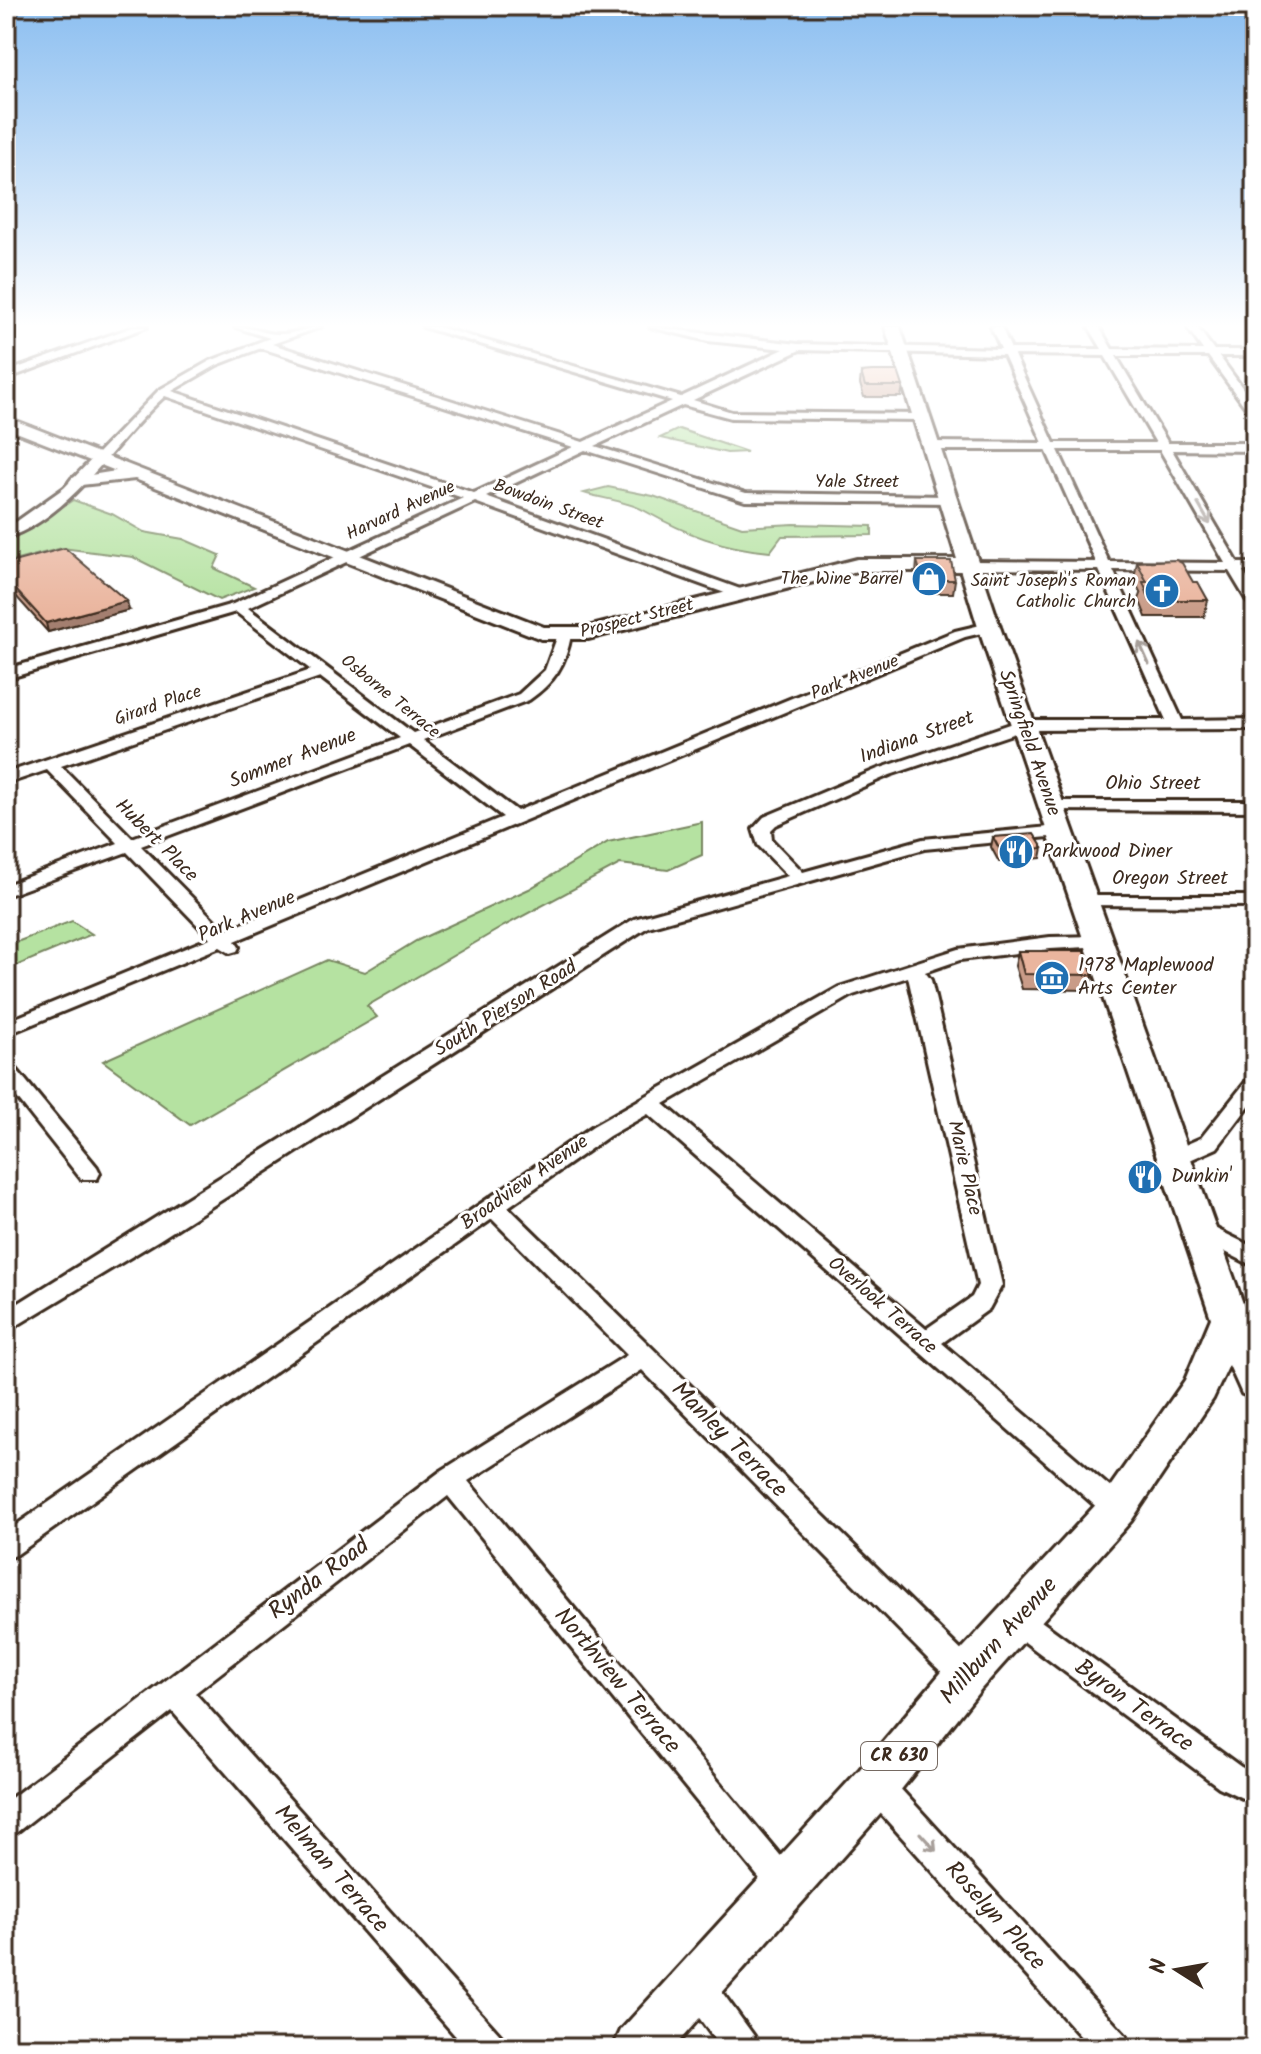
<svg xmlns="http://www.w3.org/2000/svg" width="1261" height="2054" font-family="Kalam,sans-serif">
<rect width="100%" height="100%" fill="#fff"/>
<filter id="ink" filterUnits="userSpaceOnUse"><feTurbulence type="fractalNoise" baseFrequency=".0125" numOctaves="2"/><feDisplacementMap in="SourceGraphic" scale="16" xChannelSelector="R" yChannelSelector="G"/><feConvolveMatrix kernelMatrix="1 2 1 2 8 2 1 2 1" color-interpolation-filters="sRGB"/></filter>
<g filter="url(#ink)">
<!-- green -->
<g fill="#b5e2a1" stroke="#788660" stroke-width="2">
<path d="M679 429 747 452 727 453 660 438Z"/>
<path d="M608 487 653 496 742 527 794 524 872 526V535L782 536 770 552C722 548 686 534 645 511 628 501 603 499 584 493Z"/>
<path d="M73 500 112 514 144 532 183 539 220 555 214 568 254 587 219 600 133 557 62 548 6 563V543Z"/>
<path d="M702 822V855L668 870 620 864 504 926 367 1006 377 1017 190 1125 103 1061 327 960 365 972 416 941 529 889 608 842Z"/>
<path d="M72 921 92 934 6 970V946Z"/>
</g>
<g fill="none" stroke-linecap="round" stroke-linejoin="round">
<defs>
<g id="street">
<path d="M133 327H147L6 379V372Z"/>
<path d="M235 327C251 326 266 335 281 334 295 334 307 327 321 327L272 344 583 442 672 401 423 327H438L681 397 784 349 708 341 650 327 798 344 1001 349 991 327H1001L1011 349H1102L1089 327H1099L1112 349 1203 350 1187 327H1197L1214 350H1255V356H1219L1255 405V416L1251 415 1208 356H1116L1168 443H1255V451L1172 450 1238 563H1255V571H1243L1255 591V607L1250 606 1229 571 1113 570 1182 720 1255 719V729L1024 730 890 775 776 825 771 830 772 840 803 872 923 839 1060 826 1069 831 1060 836 924 849 648 927 159 1240 6 1332V1311L634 919 788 876 758 845 753 829 764 817 878 769 1022 720H1166L1099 570 971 569 964 565 971 561 1096 562 1046 450H930L924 446 930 442 1043 443 1004 355 800 350 693 400 732 412 921 414 927 417 921 420 731 418 683 405 595 446 746 493 947 496 953 500 951 503 745 501 585 450 486 497 743 590V596H733L475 502 248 608 413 733 519 694 545 670 559 632H569L571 635C566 664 554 683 529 700L423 740 517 811 955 631 989 623 996 627 994 630 965 637 235 941 239 947 237 951 230 953 220 947 6 1035V1022L210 938 127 852 6 896V885L118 843 47 770 6 784V773L311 670 236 612 6 679V669L233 604 463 498 165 396C115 440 72 517 6 538V529L64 488 159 390 210 361 270 338ZM261 348 573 447 474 493 172 391 217 365ZM1014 355 1105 356 1156 443H1054ZM1058 450H1160L1225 563 1109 562ZM320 677 400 738 132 838 61 766ZM409 745 503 817 225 931 141 846Z"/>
<path d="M1051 801H1255V811L1045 810 1043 806 1045 802Z"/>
<path d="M1085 896H1255V906L1079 905 1076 901Z"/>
<path d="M1099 936 1108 942 1106 946 1050 949 960 960 925 972 931 980 1002 1285 989 1309 942 1343 1126 1501 1130 1509 1126 1517 1117 1520 1108 1517 648 1114 609 1136 508 1207 976 1665 980 1675 976 1685 966 1688 956 1685 933 1664 642 1370 468 1481 795 1873 800 1884 795 1895 784 1900 773 1895 448 1496 195 1693 501 2036 506 2048H466L172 1711 17 1832 6 1836V1802L441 1471 627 1355 492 1219 16 1555 6 1559V1532L593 1126 839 987 958 949 1050 937ZM908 977 978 1285 972 1297 926 1329 664 1104 853 995Z"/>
<path d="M6 1063 13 1065 97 1167 100 1173 97 1179H81L6 1084Z"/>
<path d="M1255 1077V1098L1217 1148 1183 1163H1167L1164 1158 1167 1153 1201 1138 1248 1079Z"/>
<path d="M1198 1220 1255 1248V1267L1190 1234 1187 1228 1190 1222Z"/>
<path d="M1016 1606 1026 1610 1241 1767 1255 1773V1804L1219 1787 1006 1628 1002 1619 1006 1610Z"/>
<path d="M876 1770 887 1774 1126 2036 1131 2048H1091L865 1796 861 1785 865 1774Z"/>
<path d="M696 1968 708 1973 754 2036 759 2048H721L684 1997 679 1985 684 1973Z"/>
</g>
<path id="secondary" d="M6 417 544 627H588L857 559H971L981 565 971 571H857L588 639H541L135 479 72 486 69 482 72 478 116 471 6 428Z"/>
<path id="primary" d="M885 327H900L1000 627 1255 1337V1398L1242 1394 1229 1365 1213 1399 1131 1521 981 1689 892 1801 673 2048H613L621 2030 860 1769 951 1661 1103 1497 1185 1380 1211 1318 978 627Z"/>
</defs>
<!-- street casing -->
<use href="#street" stroke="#3b2a1e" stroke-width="6"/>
<!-- secondary casing -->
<use href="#secondary" stroke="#3b2a1e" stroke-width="6"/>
<!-- primary casing -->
<use href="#primary" stroke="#3b2a1e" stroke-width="6"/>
<!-- street -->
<use href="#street" fill="#fff" fill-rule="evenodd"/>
<!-- secondary -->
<use href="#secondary" fill="#fff" fill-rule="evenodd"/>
<!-- primary -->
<use href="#primary" fill="#fff" fill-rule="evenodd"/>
</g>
<!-- wall -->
<g fill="#c99c88" stroke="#3b2a1e" stroke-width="2">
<path d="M861 373 903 386 901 397H864L860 384Z"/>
<path d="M917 561 955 580 953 593H924L920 591 916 574Z"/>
<path d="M1137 562 1193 582 1208 600 1204 617H1146L1139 599 1141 594 1134 579Z"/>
<path d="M6 564 129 610 48 632 6 585Z"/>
<path d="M993 837 1043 848 1041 858 999 862 991 847Z"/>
<path d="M1018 951 1093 975 1089 990 1022 989 1015 966Z"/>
</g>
<!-- shaded-wall -->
<path fill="#a47f6f" stroke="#3b2a1e" stroke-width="2" d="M127 601 129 610 48 632 46 623Z"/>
<!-- building -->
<g fill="#eab59e" stroke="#3b2a1e" stroke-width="2">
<path d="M872 371H898L903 386H865L861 372Z"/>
<path d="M65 548 127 601 46 623 6 579V564Z"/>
<path d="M1176 560 1182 563 1193 582H1198L1208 600H1150L1143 582H1147L1137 562Z"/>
<path d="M917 561H951L955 580H926L922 578Z"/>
<path d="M1034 834 1043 848 1001 852 993 837Z"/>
<path d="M1018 951H1085L1093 975 1024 974Z"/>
</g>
<!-- one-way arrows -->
<defs><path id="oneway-shaft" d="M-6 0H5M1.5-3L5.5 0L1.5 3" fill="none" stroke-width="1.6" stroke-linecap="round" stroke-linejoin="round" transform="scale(2)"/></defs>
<g stroke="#a79f9a">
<use href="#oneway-shaft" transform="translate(1204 514) rotate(60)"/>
<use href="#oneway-shaft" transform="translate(1144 653) rotate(-114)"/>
<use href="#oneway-shaft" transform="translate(928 1842) rotate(48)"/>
</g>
</g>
<!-- sky -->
<linearGradient id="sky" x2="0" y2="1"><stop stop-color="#8bbef0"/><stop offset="0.53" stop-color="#fff"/><stop offset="1" stop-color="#fff" stop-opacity="0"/></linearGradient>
<rect width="1261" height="614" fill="url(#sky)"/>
<!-- icons -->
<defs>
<symbol id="shop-disc" viewBox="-11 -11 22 22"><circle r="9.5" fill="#1f6fb2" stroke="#fff"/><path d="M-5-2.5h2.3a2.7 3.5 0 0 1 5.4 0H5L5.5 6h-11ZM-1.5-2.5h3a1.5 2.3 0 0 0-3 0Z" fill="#fff"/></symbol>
<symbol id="church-disc" viewBox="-11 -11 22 22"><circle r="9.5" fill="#1f6fb2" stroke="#fff"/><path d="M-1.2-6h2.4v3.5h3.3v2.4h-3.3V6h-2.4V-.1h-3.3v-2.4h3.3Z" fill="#fff"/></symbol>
<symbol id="restaurant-disc" viewBox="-11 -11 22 22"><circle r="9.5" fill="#1f6fb2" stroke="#fff"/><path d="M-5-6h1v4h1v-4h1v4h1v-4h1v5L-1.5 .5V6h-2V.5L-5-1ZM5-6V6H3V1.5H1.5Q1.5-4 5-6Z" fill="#fff"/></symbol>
<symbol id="museum-disc" viewBox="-11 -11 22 22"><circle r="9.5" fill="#1f6fb2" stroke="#fff"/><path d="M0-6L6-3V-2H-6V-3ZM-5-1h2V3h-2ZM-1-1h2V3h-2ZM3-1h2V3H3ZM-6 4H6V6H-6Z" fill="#fff"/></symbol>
</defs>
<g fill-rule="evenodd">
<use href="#shop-disc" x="909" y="559" width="40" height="40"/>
<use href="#church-disc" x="1142" y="571" width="40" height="40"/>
<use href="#restaurant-disc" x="996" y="832" width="40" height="40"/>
<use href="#museum-disc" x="1032" y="958" width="40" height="40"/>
<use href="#restaurant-disc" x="1125" y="1157" width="40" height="40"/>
</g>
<g text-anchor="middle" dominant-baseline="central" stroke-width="6" stroke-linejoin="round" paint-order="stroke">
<!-- far-street labels -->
<g font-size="18" fill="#3b2a1e" stroke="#fff">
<text x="857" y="482">Yale Street</text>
<text transform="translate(548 505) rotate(20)">Bowdoin Street</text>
<text transform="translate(401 511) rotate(-25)">Harvard Avenue</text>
<text transform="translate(637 619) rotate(-14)">Prospect Street</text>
<text transform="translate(855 678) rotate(-22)">Park Avenue</text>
<text transform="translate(390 697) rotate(39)">Osborne Terrace</text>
<text transform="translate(158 706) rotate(-19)">Girard Place</text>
</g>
<!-- far-poi labels -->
<g font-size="18" fill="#3b2a1e" stroke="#fff" text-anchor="end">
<text x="903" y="579">The Wine Barrel</text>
<text x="1136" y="581">Saint Joseph's Roman<tspan x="1136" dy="21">Catholic Church</tspan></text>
</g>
<!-- shield labels -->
<rect fill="#fff" stroke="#766a62" stroke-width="2" x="861" y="1742" width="76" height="28" rx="6"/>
<g font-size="18" font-weight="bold" fill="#3b2a1e">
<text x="899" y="1756">CR 630</text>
</g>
<!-- street labels -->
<g font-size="20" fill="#3b2a1e" stroke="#fff">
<text transform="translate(917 738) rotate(-20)">Indiana Street</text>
<text transform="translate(1029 743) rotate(71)">Springfield Avenue</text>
<text transform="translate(293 759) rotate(-21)">Sommer Avenue</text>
<text x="1153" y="784">Ohio Street</text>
<text transform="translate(156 841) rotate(45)">Hubert Place</text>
<text x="1170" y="879">Oregon Street</text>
<text transform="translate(247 917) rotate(-23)">Park Avenue</text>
<text transform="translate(506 1009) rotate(-32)">South Pierson Road</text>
<text transform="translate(964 1168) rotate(77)">Marie Place</text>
<text transform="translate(525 1183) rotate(-35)">Broadview Avenue</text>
<text transform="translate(882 1306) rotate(41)">Overlook Terrace</text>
</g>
<!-- poi labels -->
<g font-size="20" fill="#3b2a1e" stroke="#fff" text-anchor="start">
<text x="1042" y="852">Parkwood Diner</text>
<text x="1078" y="966">1978 Maplewood<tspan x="1078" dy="23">Arts Center</tspan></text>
<text x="1171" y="1177">Dunkin'</text>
</g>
<!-- near-street labels -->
<g font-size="24" fill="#3b2a1e" stroke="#fff">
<text transform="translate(729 1440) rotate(45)">Manley Terrace</text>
<text transform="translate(319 1579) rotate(-37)">Rynda Road</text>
<text transform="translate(999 1641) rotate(-48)">Millburn Avenue</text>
<text transform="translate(617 1681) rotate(50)">Northview Terrace</text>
<text transform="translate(1134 1706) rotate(36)">Byron Terrace</text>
<text transform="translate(331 1869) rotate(49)">Melman Terrace</text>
<text transform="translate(995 1916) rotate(48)">Roselyn Place</text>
</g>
</g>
<!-- margin -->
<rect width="1261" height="2054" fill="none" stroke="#fff" stroke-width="32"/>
<rect x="16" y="16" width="1229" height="2022" fill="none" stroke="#3b2a1e" stroke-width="3" filter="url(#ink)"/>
<!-- north arrow -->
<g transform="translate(1177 1970) rotate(281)" stroke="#ffffff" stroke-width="6" paint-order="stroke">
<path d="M0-6L14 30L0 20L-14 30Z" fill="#3b2a1e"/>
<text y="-12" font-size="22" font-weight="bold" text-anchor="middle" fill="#3b2a1e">N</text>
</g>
</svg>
